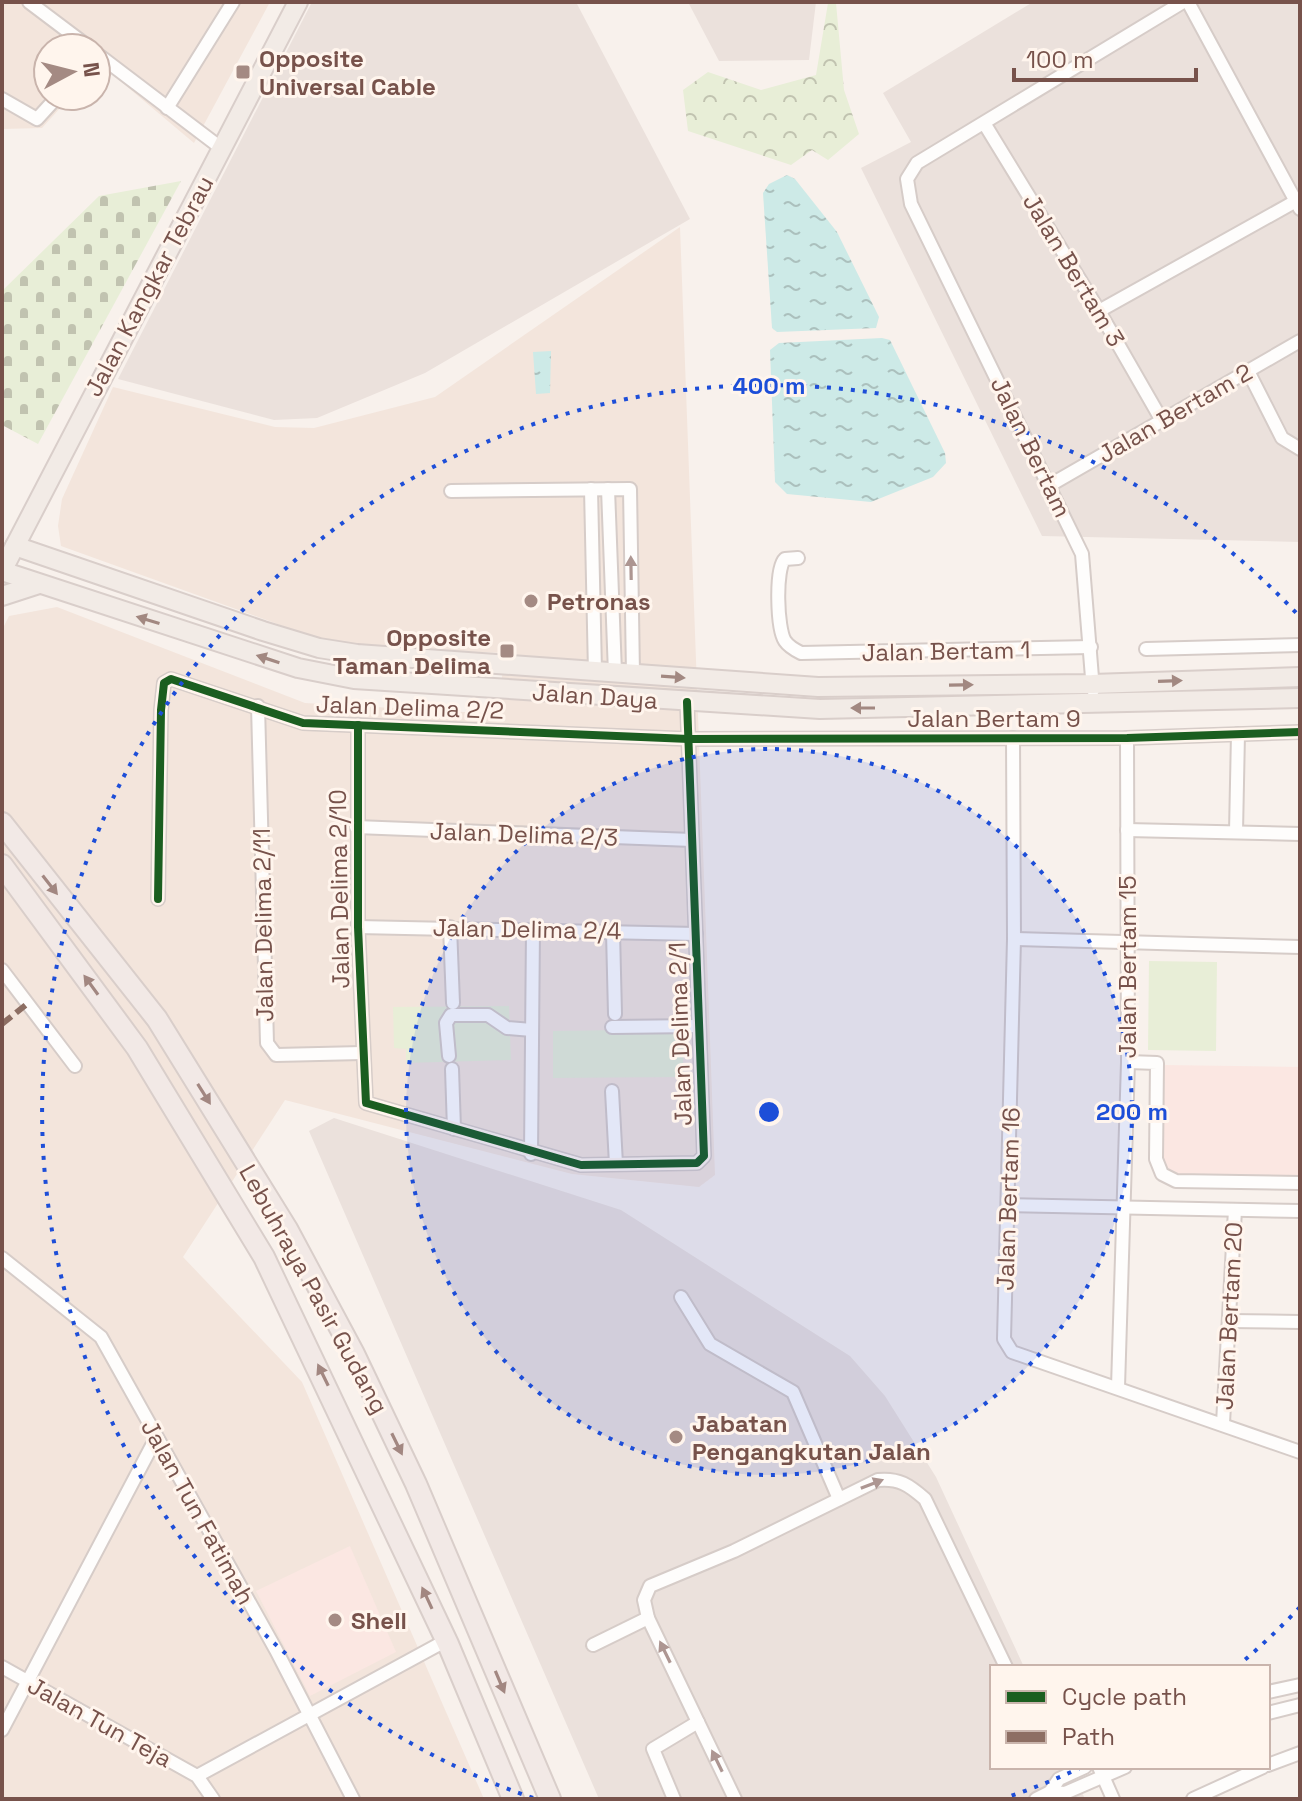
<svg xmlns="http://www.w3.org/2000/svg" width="1302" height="1801" font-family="'Space Grotesk',sans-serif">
<defs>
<pattern id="forest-crowns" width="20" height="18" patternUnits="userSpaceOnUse" patternTransform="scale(2)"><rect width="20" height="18" fill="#e8eed7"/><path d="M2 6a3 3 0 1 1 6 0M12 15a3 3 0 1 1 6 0" fill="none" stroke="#c1c3b0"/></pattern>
<pattern id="cemetery-stones" width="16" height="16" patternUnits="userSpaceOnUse" patternTransform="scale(2)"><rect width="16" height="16" fill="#e8eed7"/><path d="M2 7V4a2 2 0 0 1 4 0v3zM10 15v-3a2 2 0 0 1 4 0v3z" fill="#c1c3b0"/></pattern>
<pattern id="water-ripples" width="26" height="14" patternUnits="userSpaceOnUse" patternTransform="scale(2)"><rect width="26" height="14" fill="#cdeae7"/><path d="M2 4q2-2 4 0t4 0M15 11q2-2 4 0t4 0" fill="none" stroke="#abc0bd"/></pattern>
</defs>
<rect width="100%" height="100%" fill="#f8f1ec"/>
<!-- residential -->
<g fill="#f3e5dc">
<path d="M2 2H270L194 143 100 64 96 68V48H48V96H71L42 128 2 129Z"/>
<path d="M680 227 715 1175 699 1187 572 1174 285 1100 183 1257 302 1382 484 1799H2V630L9 616 57 607 305 703 499 714 504 653 360 648 330 643 61 546 58 526 62 499 113 387 275 427 314 428 435 397Z"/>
</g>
<!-- commercial -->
<g fill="#fbe7e2">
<path d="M1162 1065 1300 1067V1178L1177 1176 1166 1171 1160 1158Z"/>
<path d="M350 1546 396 1652 310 1696 256 1591Z"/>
</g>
<!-- industrial -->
<g fill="#ebe1dc">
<path d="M312 2H576L690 219 425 373 317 418 274 420 118 379Z"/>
<path d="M688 2H816L809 60 719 61Z"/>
<path d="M1033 2H1300V542L1042 536 861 168 911 142 883 93Z"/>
<path d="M334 1118 621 1210 850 1356 885 1396 936 1477 1024 1667H992V1767H1070L1085 1799H599L309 1131Z"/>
</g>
<!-- forest -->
<path fill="url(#forest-crowns)" d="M828 3H836L844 90 859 134 828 160 812 150 791 165 688 131 683 90 708 72 761 90 816 75Z"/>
<!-- cemetery -->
<path fill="url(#cemetery-stones)" d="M181 181 38 444 2 425V291L99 196Z"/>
<!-- pitch -->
<g fill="#e8eed7">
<path d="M1149 961 1217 962 1216 1051 1148 1050Z"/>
<path d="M509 1006 511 1060 406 1063V1049L394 1048 393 1007Z"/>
<path d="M683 1029V1077L553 1078V1031Z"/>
</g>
<!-- water -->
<g fill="url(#water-ripples)">
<path d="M787 175 795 179 837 232 879 317 876 328 777 332 772 328 763 193 769 184Z"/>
<path d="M882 338 890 340 945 453 946 463 933 477 871 502 787 494 775 482 770 350 779 343Z"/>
<path d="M551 351 550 393 536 394 533 352Z"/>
</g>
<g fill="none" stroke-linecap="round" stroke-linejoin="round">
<defs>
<g id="minor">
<path d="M29 2 90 48"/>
<path d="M1188 2 1300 209"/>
<path d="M96 53 221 148"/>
<path d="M2 99 37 119 58 96"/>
<path d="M167 108 233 2"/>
<path d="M984 123 1099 311 1161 419"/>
<path d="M1099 311 1296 201"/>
<path d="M1248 371 1282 438 1300 449"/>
<path d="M1050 485 1300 341"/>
<path d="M591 489 595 672"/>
<path d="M608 489 615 673"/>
<path d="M451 491 630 489 633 674"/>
<path d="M798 558 785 559C775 568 777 629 785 641 789 647 795 650 801 653L1091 647"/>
<path d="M1146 649 1300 645"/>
<path d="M1093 690 1082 554 911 204 907 179 917 163 1183 2"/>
<path d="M258 706 267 1043 276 1055 362 1053"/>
<path d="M358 725V927L366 1103 581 1165 697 1163 704 1156 687 702"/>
<path d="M1013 738 1014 939 1004 1339 1012 1352 1300 1452"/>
<path d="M356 827 692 840"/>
<path d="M1127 830 1300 834"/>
<path d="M1236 832 1238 734"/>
<path d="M158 899 161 710 164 683 171 679 303 723 689 739 1127 738 1300 732"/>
<path d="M358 927 696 934"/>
<path d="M450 927 453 1003"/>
<path d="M613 932 615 1014"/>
<path d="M1014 939 1300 947"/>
<path d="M2 970 75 1066"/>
<path d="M612 1027 699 1026"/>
<path d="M449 1056 446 1023 451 1015H488L507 1028 532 1030"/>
<path d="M1128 1062 1157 1063 1156 1159 1162 1174 1176 1181 1300 1183"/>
<path d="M452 1069 454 1129"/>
<path d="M612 1091 616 1164"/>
<path d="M531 1154 533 929"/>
<path d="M1008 1205 1300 1211"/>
<path d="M2 1258 101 1337 276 1650 353 1799"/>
<path d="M681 1297 710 1344 793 1392 839 1499"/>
<path d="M1229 1321 1300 1322"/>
<path d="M1118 1387 1128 1062 1127 738"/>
<path d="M1223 1423 1235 1210"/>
<path d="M593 1645 648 1618"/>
<path d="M2 1667 197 1776 213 1799"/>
<path d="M1268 1692 1300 1685"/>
<path d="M1268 1713 1300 1705"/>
<path d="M2 1730 156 1438"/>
<path d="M1268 1765 1300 1753"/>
<path d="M1099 1767 1113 1799"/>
<path d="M197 1776 447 1640"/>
<path d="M1050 1792 1059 1779 1085 1767"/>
<path d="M674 1799 653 1749 698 1722"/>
<path d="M735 1799 648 1618 644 1600 650 1586 734 1551 878 1480C899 1478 909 1485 925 1499L1006 1667"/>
<path d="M1036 1799 1050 1792 1065 1793 1125 1767"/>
<path d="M1193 1799 1263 1767"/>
</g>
<g id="primary">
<path d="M15 546 263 631 319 648 357 654 818 687 1092 684 1300 677"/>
<path d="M2 571 298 668 354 679 820 709 1300 698"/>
<path d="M2 571 298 2"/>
<path d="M2 596 39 584"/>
</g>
<g id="trunk">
<path d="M2 823 157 1019 287 1229 354 1354 416 1484 550 1799"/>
<path d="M2 865 137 1048 264 1257 448 1644 513 1799"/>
</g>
</defs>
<!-- minor casing -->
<use href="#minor" stroke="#d6ccc8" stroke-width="16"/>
<!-- primary casing -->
<use href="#primary" stroke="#d9ceca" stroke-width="22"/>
<!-- trunk casing -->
<use href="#trunk" stroke="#d9ceca" stroke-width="24"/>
<!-- minor -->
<use href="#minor" stroke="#fefdfc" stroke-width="12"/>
<!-- primary -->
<use href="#primary" stroke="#f2ebe6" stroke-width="18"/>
<!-- trunk -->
<use href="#trunk" stroke="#f2e9e6" stroke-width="20"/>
<!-- quiet -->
<path stroke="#8d6e63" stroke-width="6" stroke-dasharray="12 6" stroke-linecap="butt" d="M2 1024 27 1004"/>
<defs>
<g id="cycleway">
<path d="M358 725V927L366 1103 581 1165 697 1163 704 1156 687 702"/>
<path d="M158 899 161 710 164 683 171 679 303 723 689 739 1127 738 1300 732"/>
</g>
</defs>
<!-- cycleway casing -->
<use href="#cycleway" stroke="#fff5ed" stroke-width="13"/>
<!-- cycleway -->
<use href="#cycleway" stroke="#1b5e20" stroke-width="8"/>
</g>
<!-- one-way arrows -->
<defs><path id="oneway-solid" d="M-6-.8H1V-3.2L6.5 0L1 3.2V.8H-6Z" transform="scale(2)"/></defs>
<g fill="#ad9692">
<use href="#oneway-solid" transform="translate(631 568) rotate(-91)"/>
<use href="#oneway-solid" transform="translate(872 1484) rotate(-21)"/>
<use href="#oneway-solid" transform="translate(665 1652) rotate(-116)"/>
<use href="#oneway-solid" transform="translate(717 1761) rotate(-116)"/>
</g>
<g fill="#a28881">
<use href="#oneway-solid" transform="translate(148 620) rotate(-163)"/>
<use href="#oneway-solid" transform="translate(268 659) rotate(-162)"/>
<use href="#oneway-solid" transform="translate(673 677) rotate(4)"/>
<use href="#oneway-solid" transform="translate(1170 681) rotate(-2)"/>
<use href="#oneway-solid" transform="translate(961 685) rotate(-1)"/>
<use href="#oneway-solid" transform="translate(863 708) rotate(180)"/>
</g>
<g fill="#a28781">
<use href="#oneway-solid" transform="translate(50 885) rotate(52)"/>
<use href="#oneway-solid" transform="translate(91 985) rotate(-126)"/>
<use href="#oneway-solid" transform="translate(204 1094) rotate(58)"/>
<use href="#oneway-solid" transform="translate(323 1375) rotate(-116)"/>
<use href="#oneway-solid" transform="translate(397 1444) rotate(64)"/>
<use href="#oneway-solid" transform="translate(427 1598) rotate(-115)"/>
<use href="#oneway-solid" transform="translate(500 1682) rotate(67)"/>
</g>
<!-- distance rings -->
<circle cx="769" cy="1112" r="363" fill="#1d4ed8" fill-opacity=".12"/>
<g fill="none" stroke="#1d4ed8" stroke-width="4" stroke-dasharray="4 8">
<circle cx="769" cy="1112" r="363"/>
<path d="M1300 1607A726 726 0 0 1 1240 1664M1082 1767A726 726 0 0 1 1005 1798M533 1798A726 726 0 1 1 1300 617"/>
</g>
<!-- markers -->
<g fill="#a48a83" stroke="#fff5ed" stroke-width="3">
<rect x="235" y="64" width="16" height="16" rx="4"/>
<circle cx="531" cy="601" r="8"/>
<rect x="499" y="643" width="16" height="16" rx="4"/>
<circle cx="676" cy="1437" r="8"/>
<circle cx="335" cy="1620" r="8"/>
</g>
<g text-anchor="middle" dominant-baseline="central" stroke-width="6" stroke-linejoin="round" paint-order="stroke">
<!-- poi labels -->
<g font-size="24" font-weight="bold" fill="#77524b" stroke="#fff5ed" text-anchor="start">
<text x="259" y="58">Opposite<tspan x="259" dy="28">Universal Cable</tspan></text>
<text x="547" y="601">Petronas</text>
<text x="491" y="637" text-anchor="end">Opposite<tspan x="491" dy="28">Taman Delima</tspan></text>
<text x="692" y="1423">Jabatan<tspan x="692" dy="28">Pengangkutan Jalan</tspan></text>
<text x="351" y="1620">Shell</text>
</g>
<!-- street labels -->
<g font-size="24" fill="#77524b" stroke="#fff5ed">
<text transform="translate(1074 270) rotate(59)">Jalan Bertam 3</text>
<text transform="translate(149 286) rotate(-62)">Jalan Kangkar Tebrau</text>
<text transform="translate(1175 413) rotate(-30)">Jalan Bertam 2</text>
<text transform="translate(1031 447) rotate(64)">Jalan Bertam</text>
<text transform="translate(946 651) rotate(-1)">Jalan Bertam 1</text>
<text transform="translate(595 696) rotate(4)">Jalan Daya</text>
<text transform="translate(410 707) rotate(2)">Jalan Delima 2/2</text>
<text x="994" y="718">Jalan Bertam 9</text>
<text transform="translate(524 834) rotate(2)">Jalan Delima 2/3</text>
<text transform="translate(339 889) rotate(-91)">Jalan Delima 2/10</text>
<text transform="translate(263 925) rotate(-91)">Jalan Delima 2/11</text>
<text transform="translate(527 929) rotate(1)">Jalan Delima 2/4</text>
<text transform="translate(1127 967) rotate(-90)">Jalan Bertam 15</text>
<text transform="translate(680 1034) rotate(-92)">Jalan Delima 2/1</text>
<text transform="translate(1008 1199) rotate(-88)">Jalan Bertam 16</text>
<text transform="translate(314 1289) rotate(61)">Lebuhraya Pasir Gudang</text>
<text transform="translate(1229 1316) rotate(-87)">Jalan Bertam 20</text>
<text transform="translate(198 1512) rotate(61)">Jalan Tun Fatimah</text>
<text transform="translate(100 1722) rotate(29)">Jalan Tun Teja</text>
</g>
</g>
<circle cx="769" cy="1112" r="12" fill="#1d4ed8" stroke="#fff5ed" stroke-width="4"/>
<g font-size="24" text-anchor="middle" font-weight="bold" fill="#1d4ed8" stroke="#fff5ed" stroke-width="6" stroke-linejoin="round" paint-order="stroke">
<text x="769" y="394">400 m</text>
<text x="1132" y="1120">200 m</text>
</g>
<!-- border -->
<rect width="1302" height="1801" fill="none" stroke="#77524b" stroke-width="8"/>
<!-- legend -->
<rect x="990" y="1665" width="280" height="104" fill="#fff5ed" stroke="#c9b4ac" stroke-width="2"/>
<rect x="1006" y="1691" width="40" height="12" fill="#1b5e20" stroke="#c9b4ac" stroke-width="2"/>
<text x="1062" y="1705" font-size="24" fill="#77524b">Cycle path</text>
<rect x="1006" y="1731" width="40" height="12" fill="#8d6e63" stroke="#c9b4ac" stroke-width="2"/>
<text x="1062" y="1745" font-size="24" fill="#77524b">Path</text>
<!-- north arrow -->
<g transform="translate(72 72) rotate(83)"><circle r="38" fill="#fff5ed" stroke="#c9b4ac" stroke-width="2"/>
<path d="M0-6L14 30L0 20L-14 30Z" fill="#a48a83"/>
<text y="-12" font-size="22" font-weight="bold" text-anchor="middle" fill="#77524b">N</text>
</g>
<!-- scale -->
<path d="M1014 68v12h182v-12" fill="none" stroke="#77524b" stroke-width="4"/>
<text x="1026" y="68" font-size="24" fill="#77524b" stroke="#fff5ed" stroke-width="6" paint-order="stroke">100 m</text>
</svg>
